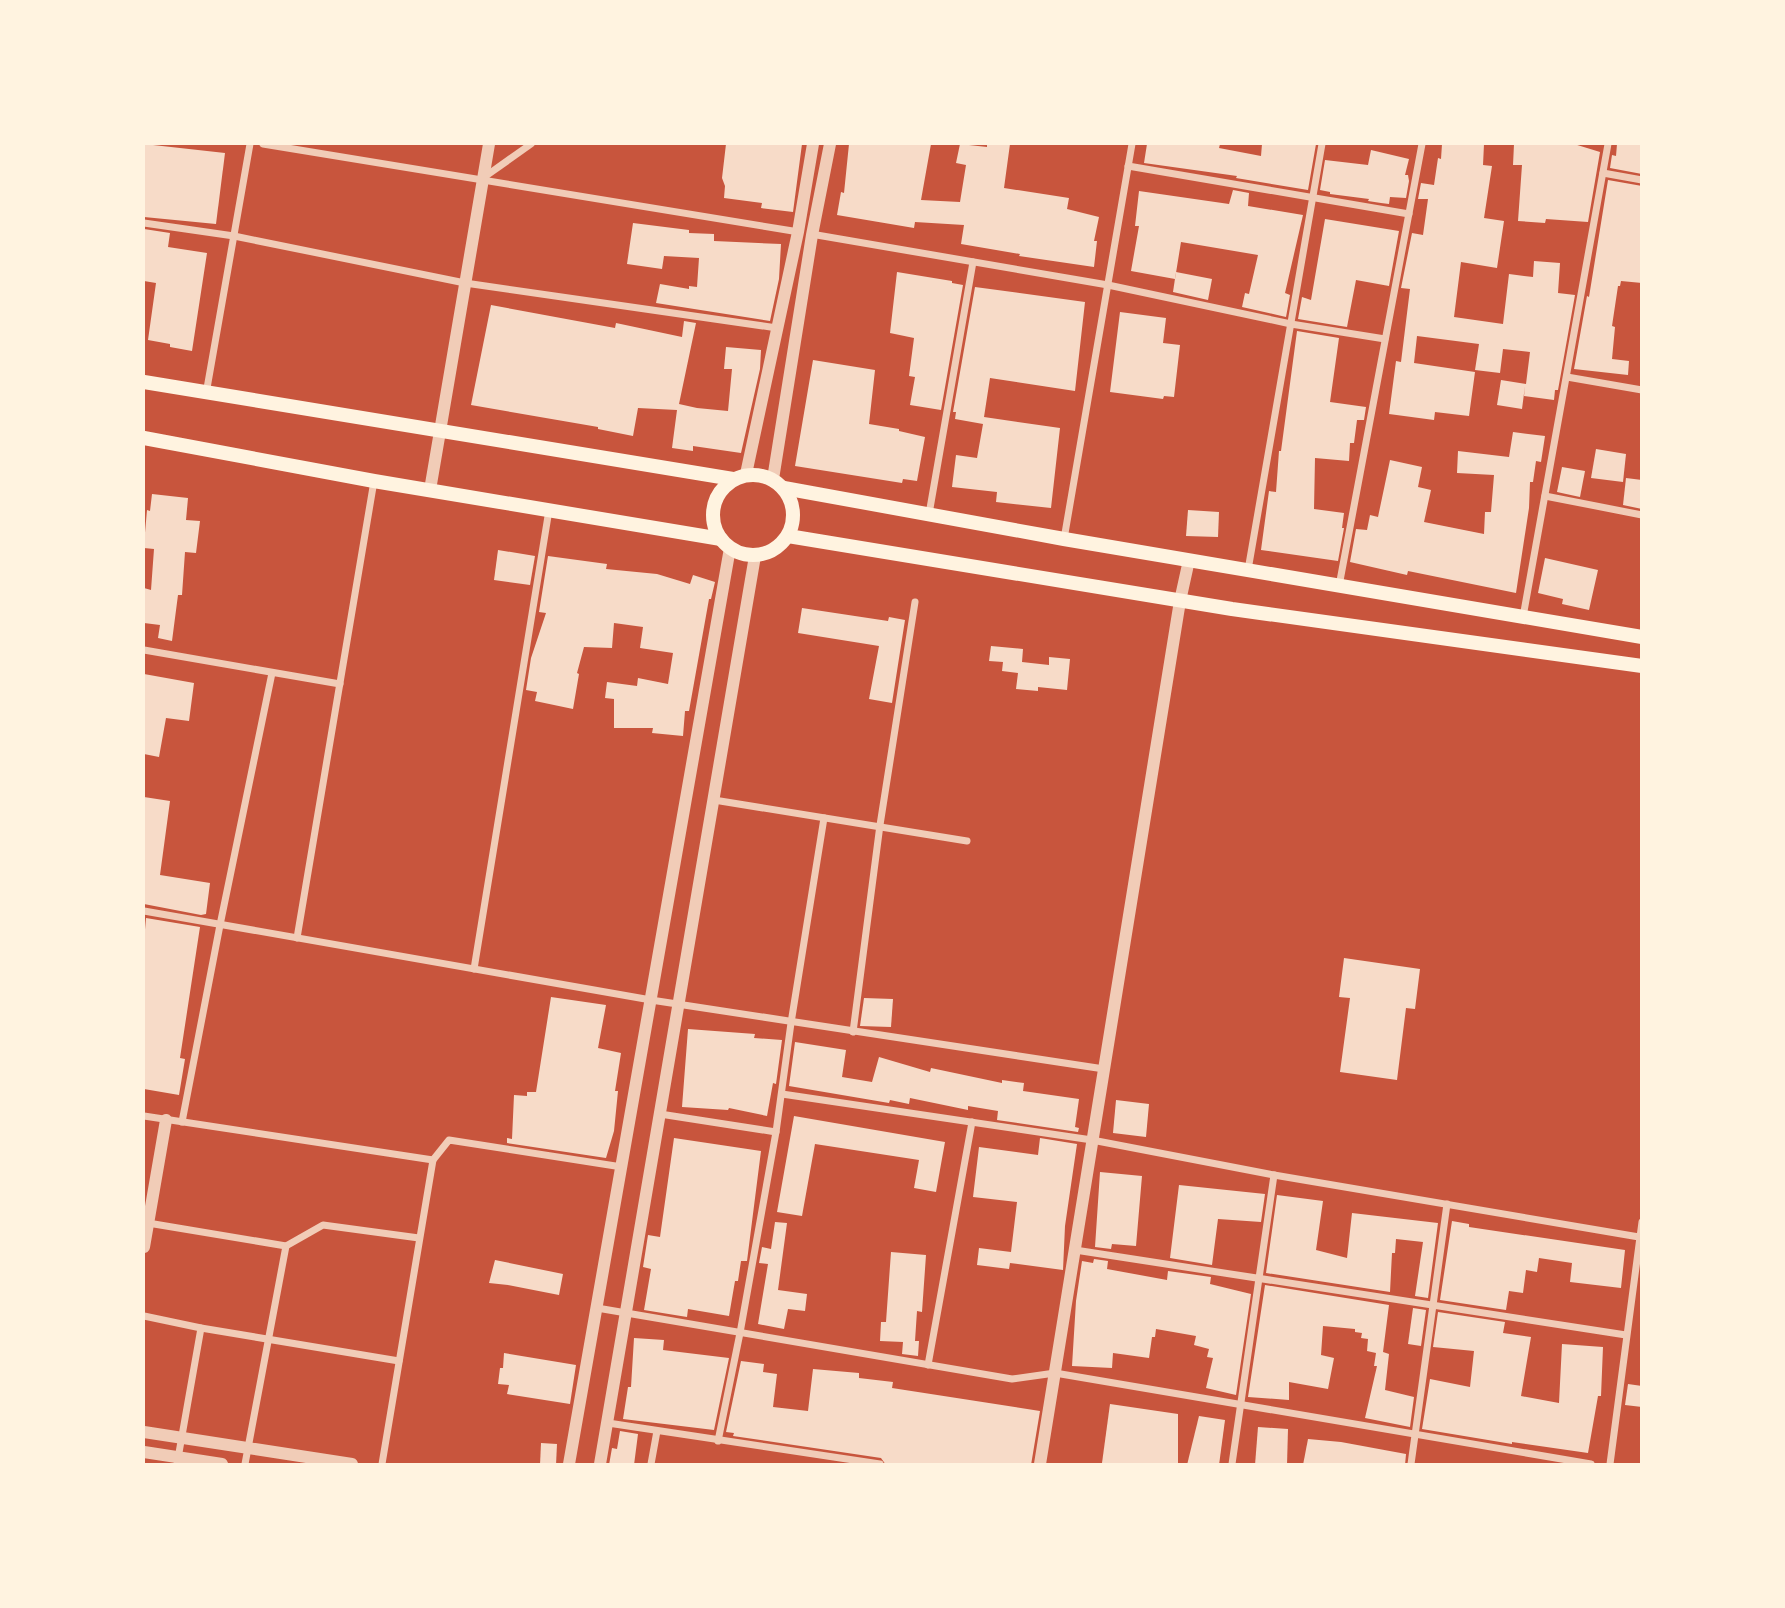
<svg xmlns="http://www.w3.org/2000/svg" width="1785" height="1608" font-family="Figtree,sans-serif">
<rect width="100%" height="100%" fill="#c8553d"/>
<!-- building -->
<g fill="#f7dbc8">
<path d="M144 144 225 153 216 224 144 217Z"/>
<path d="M726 144H802L793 212 761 208 762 203 724 198 725 186 722 178Z"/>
<path d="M849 144H931L921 200 960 202 966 165 956 163 960 144 987 147V144H1010L1004 188 1069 198 1067 209 1099 217 1094 241H1097L1094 267 1019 256 1020 254 961 244 964 225 915 222 914 228 837 215 841 192 844 193Z"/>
<path d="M1147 144H1220L1219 148 1261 156 1262 144H1316L1308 190 1236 178 1237 176 1144 163Z"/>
<path d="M1442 144H1484L1483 165 1492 166 1484 218 1504 221 1497 268 1461 262 1454 317 1503 324 1509 274 1533 277 1534 261 1560 263 1558 293 1575 295 1558 390H1555L1554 400 1524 396 1525 386 1522 409 1497 405 1501 380 1526 384 1530 352 1503 349 1500 373 1475 370 1479 344 1417 336 1414 363 1475 372 1469 416 1435 412 1434 420 1389 414 1396 361 1401 362 1410 289 1401 288 1412 233 1423 235 1428 199H1418L1421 183 1434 185 1438 158 1441 159Z"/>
<path d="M1514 144H1574L1600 152 1588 222 1546 219 1545 223 1518 221 1522 165H1513Z"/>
<path d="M1617 144H1642V174L1610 168 1612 155 1616 156Z"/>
<path d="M1371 150 1409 159 1405 175H1408L1409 181 1406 198 1390 197 1389 204 1381 203 1368 201 1369 199 1330 194V192L1320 190 1325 160 1368 165Z"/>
<path d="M1608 180 1642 186V283L1621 281 1620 286H1618L1612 326 1615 327 1612 359 1629 361 1628 375 1574 369 1587 296 1589 297Z"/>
<path d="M1233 190 1249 193 1248 206 1303 215 1285 293 1290 295 1286 317 1242 307 1245 293 1249 294 1258 255 1181 242 1175 279 1131 271 1139 226H1135L1139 191 1229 204Z"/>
<path d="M1325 219 1399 231 1389 286 1356 280 1347 327 1298 319 1302 297 1311 300Z"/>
<path d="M633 223 689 230V233L714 234V241L781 244 779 279 770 321 656 303 660 284 689 289V286L697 287 699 258 664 256 662 269 627 264Z"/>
<path d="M144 229 170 233 168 247 207 253 192 351 170 347V344L148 340 156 283 144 281Z"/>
<path d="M897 272 952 281V283L963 285 941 410 910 405 915 377 909 376 914 338 890 333Z"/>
<path d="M1176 272 1212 279 1208 300 1173 292Z"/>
<path d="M975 287 1085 302 1075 391 990 378 984 417 1060 428 1051 508 996 502 997 492 952 487 956 455 977 458 983 424 955 419 956 412H953Z"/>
<path d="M491 305 615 328 616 323 682 337 684 321 696 323 679 404 697 408 728 411 732 369H724L726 347 761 350 760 369 741 453 693 446V451L672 448 677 410 638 408 633 436 598 429V427L471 405Z"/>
<path d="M1120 312 1166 318 1163 343 1180 345 1174 397 1164 396 1163 399 1110 392Z"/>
<path d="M1297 331 1339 338 1330 402 1366 407 1364 420H1357L1354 443H1350L1349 461 1315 458 1314 509 1344 513 1342 528H1344L1338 561 1261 550 1269 491 1276 492 1279 451H1281Z"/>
<path d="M813 360 875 370 869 424 899 429V431L925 437 917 481 903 479 902 483 795 466Z"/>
<path d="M1513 432 1545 436 1541 462 1536 461 1533 482H1530L1529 508 1516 593 1408 571 1407 575 1350 562 1356 529 1367 530 1370 515 1378 517 1390 460 1422 467 1418 487 1431 490 1424 522 1484 534 1485 512H1491L1494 475 1457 473 1458 451 1509 457Z"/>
<path d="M1596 449 1626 454 1623 482 1591 478Z"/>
<path d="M1562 467 1585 471 1580 497 1557 492Z"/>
<path d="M1626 478 1642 480V509L1623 505Z"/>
<path d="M152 494 188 498 186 520 200 521 196 553 185 552 182 595H178L172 641 158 638 160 625 144 623V588L151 590 154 549 144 548V544L147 510 150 511Z"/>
<path d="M1188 510 1219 512 1218 537 1186 536Z"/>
<path d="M498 550 535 556 530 585 494 580Z"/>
<path d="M548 556 607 564 606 569 657 574 690 584 693 575 715 582 711 599H709L689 711H685L683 736 652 733 653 728H614V699L605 698 607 682 637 686 638 678 668 684 673 653 640 648 643 627 614 623 612 648 584 647 577 673 579 674 573 709 535 701 537 692 526 690 531 658 546 613 539 612Z"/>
<path d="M1545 558 1598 570 1589 610 1562 604 1563 599 1538 593Z"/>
<path d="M802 608 888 621 889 617 905 620 892 703 869 699 879 646 798 633Z"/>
<path d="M991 646 1023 649 1022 662 1049 665V657L1070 659 1067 690 1038 687V691L1016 689 1018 673 1002 671 1003 662 989 661Z"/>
<path d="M144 674 194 683 189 721 166 718 159 757 144 754Z"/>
<path d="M144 797 170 801 160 875 210 883 206 914 201 915 144 904Z"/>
<path d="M146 918 200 927 180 1058 185 1059 179 1095 144 1089V941Z"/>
<path d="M1344 958 1420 969 1415 1009 1406 1008 1397 1080 1340 1072 1350 998 1339 997Z"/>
<path d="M551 997 606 1005 598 1048 621 1053 615 1091H618L614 1131 606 1158 507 1143V1138L512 1139 514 1095 527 1096V1092H536Z"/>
<path d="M864 998 893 999 891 1027 860 1026Z"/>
<path d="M688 1029 755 1034 754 1038 782 1040 776 1084 773 1083 767 1116 729 1108 728 1110 682 1107Z"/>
<path d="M795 1042 846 1050 842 1077 872 1082 879 1057 930 1072 931 1068 1002 1083V1080L1024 1083 1023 1091 1079 1099 1075 1127 1079 1128 1078 1132 997 1120 998 1111 968 1106V1110L910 1098 909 1104 890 1100 889 1103 789 1086Z"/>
<path d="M1116 1100 1149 1104 1146 1137 1113 1133Z"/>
<path d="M794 1116 945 1142 936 1192 914 1188 919 1160 815 1144 802 1216 777 1212Z"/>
<path d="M674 1138 761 1151 747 1261H741L738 1281H735L729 1316 688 1309 687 1317 644 1310 651 1269 643 1267 648 1235 660 1237Z"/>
<path d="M1040 1138 1077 1144 1065 1226 1063 1270 1010 1263 1009 1269 977 1265 979 1248 1011 1252 1017 1202 973 1197 979 1147 1038 1155Z"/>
<path d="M1100 1172 1142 1176 1136 1246 1112 1244 1111 1249 1095 1247Z"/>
<path d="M1179 1185 1265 1194 1261 1222 1218 1219 1212 1265 1170 1258Z"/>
<path d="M1277 1195 1323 1201 1316 1250 1347 1258 1352 1213 1438 1223 1428 1298 1415 1296 1423 1242 1396 1239 1395 1253H1392L1390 1292 1266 1273Z"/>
<path d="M1452 1221 1469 1224V1227L1625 1250 1621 1288 1570 1282 1572 1263 1539 1258 1537 1272 1526 1270 1523 1293 1509 1291 1506 1310 1440 1300Z"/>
<path d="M775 1222 787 1223 778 1290 807 1294 805 1311 788 1309 784 1329 758 1324 768 1264 759 1263 762 1247 771 1249Z"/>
<path d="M891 1252 926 1255 922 1312 917 1311 915 1341H919L918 1356 902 1354 903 1342 880 1341 881 1322H886Z"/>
<path d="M1094 1259 1108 1261 1107 1269 1167 1280 1168 1271 1211 1277 1210 1284 1251 1294 1236 1395 1206 1388 1213 1358 1207 1357 1209 1349 1194 1345 1196 1336 1156 1329 1155 1337H1152L1149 1358 1113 1353 1112 1368 1072 1366 1076 1301 1082 1261 1093 1263Z"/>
<path d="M495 1260 563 1274 559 1295 508 1285 489 1283Z"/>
<path d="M1265 1285 1389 1305 1383 1352 1389 1354 1385 1390 1414 1397 1410 1427 1365 1418 1377 1366H1374L1376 1353 1367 1351 1368 1339 1361 1338 1362 1333 1355 1332V1329L1323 1326 1321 1355 1334 1358 1328 1389 1289 1382V1400L1248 1397Z"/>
<path d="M1413 1308 1426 1310 1421 1346 1408 1344Z"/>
<path d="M1438 1312 1505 1322 1503 1333 1531 1337 1521 1396 1559 1403 1562 1344 1603 1347 1601 1396H1598L1588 1453 1512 1442V1444L1422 1429 1430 1379 1470 1387 1474 1351 1433 1347Z"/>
<path d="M634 1338 664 1340 663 1350 729 1358 714 1430 623 1419 628 1387H631Z"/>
<path d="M504 1353 576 1365 570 1404 507 1394 509 1385 498 1384 500 1368H503Z"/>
<path d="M741 1361 764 1364 763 1372 777 1374 773 1407 808 1411 813 1369 859 1373V1378L893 1382 892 1388 1040 1411 1031 1465H886L881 1458 733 1436 734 1433 726 1432Z"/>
<path d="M1628 1384 1642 1386V1407L1625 1405Z"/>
<path d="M1110 1404 1178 1414V1465L1102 1463Z"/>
<path d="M1199 1416 1225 1420 1219 1465H1187Z"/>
<path d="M1258 1427 1288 1429 1287 1465H1255Z"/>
<path d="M620 1431 638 1434 634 1465H609L612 1448 617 1449Z"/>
<path d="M1308 1439 1341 1442 1406 1454 1405 1465H1303Z"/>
<path d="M541 1443 557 1444 556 1465H540Z"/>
</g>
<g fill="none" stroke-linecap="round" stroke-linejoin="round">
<!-- minor -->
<g stroke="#f1ccb7" stroke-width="7">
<path d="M263 144 799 232"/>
<path d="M1128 166 1409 214"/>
<path d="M1603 173 1642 180"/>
<path d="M483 178 531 144"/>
<path d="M144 223 234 236 465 283 777 328"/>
<path d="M811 234 1108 285 1291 324 1385 339"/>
<path d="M1567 377 1642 390"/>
<path d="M206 394 250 144"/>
<path d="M1545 496 1642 515"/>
<path d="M929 514 973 262"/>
<path d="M1064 539 1132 144"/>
<path d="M1248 570 1322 144"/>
<path d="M1339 586 1422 144"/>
<path d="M1523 617 1608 144"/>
<path d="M144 650 340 684"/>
<path d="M714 800 967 841"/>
<path d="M144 911 651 1000 1104 1069"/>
<path d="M297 938 374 481"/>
<path d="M474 969 549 510"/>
<path d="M853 1032 880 825 915 602"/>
<path d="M782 1094 1092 1140 1274 1175 1639 1237"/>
<path d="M660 1114 776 1132"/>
<path d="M144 1116 433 1160 382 1464"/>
<path d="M182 1122 220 925 272 673"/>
<path d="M433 1160 449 1140 622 1167"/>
<path d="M148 1223 286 1246 245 1464"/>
<path d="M286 1246 323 1225 419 1238"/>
<path d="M1075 1250 1626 1335"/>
<path d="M597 1308 1012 1379 1055 1373 1591 1464"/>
<path d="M144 1316 201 1328 399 1361"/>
<path d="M928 1365 972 1122"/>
<path d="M608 1423 880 1464"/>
<path d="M718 1441 740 1333 776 1132 791 1023 824 818"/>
<path d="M177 1464 201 1328"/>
<path d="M651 1464 657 1431"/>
<path d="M1232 1464 1274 1175"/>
<path d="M1411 1464 1447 1204"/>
<path d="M1610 1464 1642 1222"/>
</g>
<!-- tertiary -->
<g stroke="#f1ccb7" stroke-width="12">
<path d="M746 474 798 232 813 144"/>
<path d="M773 479 812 235 830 144"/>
<path d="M430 490 489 144"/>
<path d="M144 1247 166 1120"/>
<path d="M144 1432 352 1464"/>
<path d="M144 1452 222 1464"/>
<path d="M569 1464 730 548"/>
<path d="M600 1464 755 556"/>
<path d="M1040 1464 1180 601 1189 560"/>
</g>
<!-- secondary -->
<g stroke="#fff3e0" stroke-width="14">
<path d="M144 382 733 479"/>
<path d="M144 438 374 481 721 539"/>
<circle cx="753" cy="515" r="40"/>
<path d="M784 488 1064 539 1642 637"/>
<path d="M788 536 1232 609 1642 666"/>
</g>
</g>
<!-- border -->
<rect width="1785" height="1608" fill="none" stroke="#fff3e0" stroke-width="290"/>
</svg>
